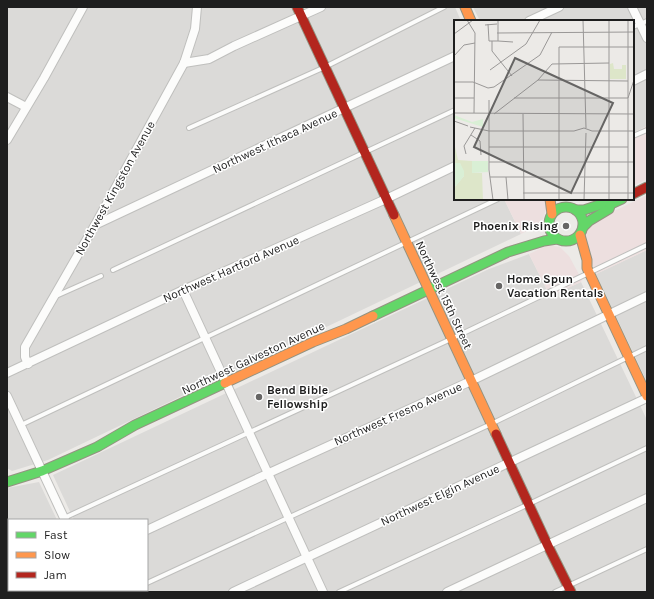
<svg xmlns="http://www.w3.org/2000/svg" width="654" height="599" font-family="Karla,sans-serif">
<rect width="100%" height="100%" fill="#eceae7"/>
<!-- residential -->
<g fill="#dbdad8">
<path d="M7 7H455L461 21H455V199H504L521 234 48 460 12 471 7 468Z"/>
<path d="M473 7H647V126L633 133V21H480Z"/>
<path d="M647 250V382L596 274Z"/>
<path d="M529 254 550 296 581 282 647 420V592H107L106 590H147V520H74L53 475 489 269Z"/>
<path d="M39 482 57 520H9V590H89L90 592H7V488Z"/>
</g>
<!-- commercial -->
<g fill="#eddfdf">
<path d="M647 126V179L633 186V133Z"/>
<path d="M647 195V250L596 274 584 243 586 229 594 221Z"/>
<path d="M504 199H546V209L543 219 535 227 521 234Z"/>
<path d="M548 245 560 247 569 256 582 280 581 282 550 296 529 254Z"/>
</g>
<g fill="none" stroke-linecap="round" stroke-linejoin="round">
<defs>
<g id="lane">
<path d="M633 27 647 21"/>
<path d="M189 128 325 67 444 7"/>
<path d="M633 136 647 130"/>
<path d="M113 270 455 110"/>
<path d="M56 296 101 276"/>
<path d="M21 425 498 199"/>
<path d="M64 518 451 339 647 245"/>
<path d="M147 583 491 424 647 348"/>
<path d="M128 592 132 590"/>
<path d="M339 592 529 504 647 448"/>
<path d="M555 592 647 549"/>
</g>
<g id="street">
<path d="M632 7 647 38"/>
<path d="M529 21 559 7"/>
<path d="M184 63 209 59 234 46 321 7"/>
<path d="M633 81 647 74"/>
<path d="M7 97 26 107"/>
<path d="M7 140 44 78 83 7"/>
<path d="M95 225 455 56"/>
<path d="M183 290 323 592"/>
<path d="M28 364 25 357V347L95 225 184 63 195 29 197 7"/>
<path d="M7 373 183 290 386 199 455 166"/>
<path d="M7 396 65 520"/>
<path d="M147 530 269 473 471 381 647 296"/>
<path d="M7 548 9 549"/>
<path d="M44 590 45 592"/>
<path d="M98 590 99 592"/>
<path d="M233 592 647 398"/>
<path d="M447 592 647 498"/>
</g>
<g id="fast">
<circle cx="566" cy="224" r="17"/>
<path d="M576 210H584L605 203 611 204 622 199"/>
<path d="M583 227 589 221 609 209 610 206"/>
<path d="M373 316 508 252 544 241 557 239"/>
<path d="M7 482 42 471 97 447 135 425 225 383"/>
</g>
<g id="slow">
<path d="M465 7 471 21"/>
<path d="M550 199 552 214"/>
<path d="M394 215 496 434"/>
<path d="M580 235 587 260V268L647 396"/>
<path d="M225 383 313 342 346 329 373 316"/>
</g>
<g id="jam">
<path d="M297 7 394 215"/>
<path d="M633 194 647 187"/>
<path d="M496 434 548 546 571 592"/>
</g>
</defs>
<!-- lane casing -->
<use href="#lane" stroke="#bfbfbd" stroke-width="6"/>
<!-- street casing -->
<use href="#street" stroke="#bfbfbd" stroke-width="10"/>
<!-- fast casing -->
<use href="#fast" stroke="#949381" stroke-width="11"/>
<!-- slow casing -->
<use href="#slow" stroke="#949381" stroke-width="11"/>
<!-- jam casing -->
<use href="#jam" stroke="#949381" stroke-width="11"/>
<!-- lane -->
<use href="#lane" stroke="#fcfcfb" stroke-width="4"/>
<!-- street -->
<use href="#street" stroke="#fcfcfb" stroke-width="8"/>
<!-- fast -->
<use href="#fast" stroke="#63d668" stroke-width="9"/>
<!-- slow -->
<use href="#slow" stroke="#ff974d" stroke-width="9"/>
<!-- jam -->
<use href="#jam" stroke="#b3261e" stroke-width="9"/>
</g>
<!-- markers -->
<g fill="#666564" stroke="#fff" stroke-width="1.5">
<circle cx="566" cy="226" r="4"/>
<circle cx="499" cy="286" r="4"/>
<circle cx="259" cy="397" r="4"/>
</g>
<g text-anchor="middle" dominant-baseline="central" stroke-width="3" stroke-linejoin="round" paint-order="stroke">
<!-- street labels -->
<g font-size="12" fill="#1e1e1e" stroke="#fff">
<text transform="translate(275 141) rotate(-25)">Northwest Ithaca Avenue</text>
<text transform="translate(115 188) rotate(-61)">Northwest Kingston Avenue</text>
<text transform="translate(231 269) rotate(-24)">Northwest Hartford Avenue</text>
<text transform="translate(444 295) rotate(65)">Northwest 15th Street</text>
<text transform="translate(253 358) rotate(-25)">Northwest Galveston Avenue</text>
<text transform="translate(398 414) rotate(-24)">Northwest Fresno Avenue</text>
<text transform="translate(440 495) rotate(-25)">Northwest Elgin Avenue</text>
</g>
<!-- poi labels -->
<g font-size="12" font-weight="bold" fill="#1e1e1e" stroke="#fff" text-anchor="start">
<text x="558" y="226" text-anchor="end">Phoenix Rising</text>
<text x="507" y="279">Home Spun<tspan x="507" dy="14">Vacation Rentals</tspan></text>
<text x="267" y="390">Bend Bible<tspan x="267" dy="14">Fellowship</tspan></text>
</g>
</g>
<!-- overview -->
<g transform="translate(454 20)">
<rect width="180" height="180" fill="#eceae7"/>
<path d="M159 43 160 49H168V45H172V59H156V44ZM0 122 4 140 18 141V153H28L29 180H0V168L10 156 6 143H0Z" fill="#dde6c9"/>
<path d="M0 95 18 102 29 99V107L0 98ZM18 141H34V152L18 153ZM0 143H6L10 151V156L2 166 0 165Z" fill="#d9efd5"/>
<path fill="none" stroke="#9a9897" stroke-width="1" d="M13 0 21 13 20 93M44 0V21H38V31L58 56M129 0 132 108M155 0V180M174 0V180M34 4 35 21H38M31 5 43 4M43 13 180 12M0 14 19 0M44 21 59 22M0 36 10 25 21 23M36 50 72 24 86 0M84 60 174 61M0 62H19L34 68 40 67 86 35 98 12M0 78H20M60 78H174L180 60M35 80V150L39 180M0 93 180 94M40 94 84 60 98 44 155 43M69 94 70 180M0 101 14 106M16 107 35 111H120L130 108 138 111M138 111H180M17 115 26 121 27 135M35 127H174M12 134 10 126 21 108M35 142H180M36 157H174M52 157 54 180M69 173H180M105 180V27H180M130 180 132 113"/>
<path fill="#666564" fill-opacity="0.15" stroke="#666564" stroke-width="2" d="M61 38 159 83 117 173 20 127Z"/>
<rect width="180" height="180" fill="none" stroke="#1e1e1e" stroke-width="2"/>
</g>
<!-- border -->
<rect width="654" height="599" fill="none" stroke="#1e1e1e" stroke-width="16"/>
<!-- legend -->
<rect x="8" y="519" width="140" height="72" fill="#ffffff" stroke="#a5a5a5"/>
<rect x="16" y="532" width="20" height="6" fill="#63d668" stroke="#a5a5a5"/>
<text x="44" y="539" font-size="12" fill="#1e1e1e">Fast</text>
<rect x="16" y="552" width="20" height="6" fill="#ff974d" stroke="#a5a5a5"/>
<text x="44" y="559" font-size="12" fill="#1e1e1e">Slow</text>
<rect x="16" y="572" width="20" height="6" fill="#b3261e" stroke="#a5a5a5"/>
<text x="44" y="579" font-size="12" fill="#1e1e1e">Jam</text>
</svg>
